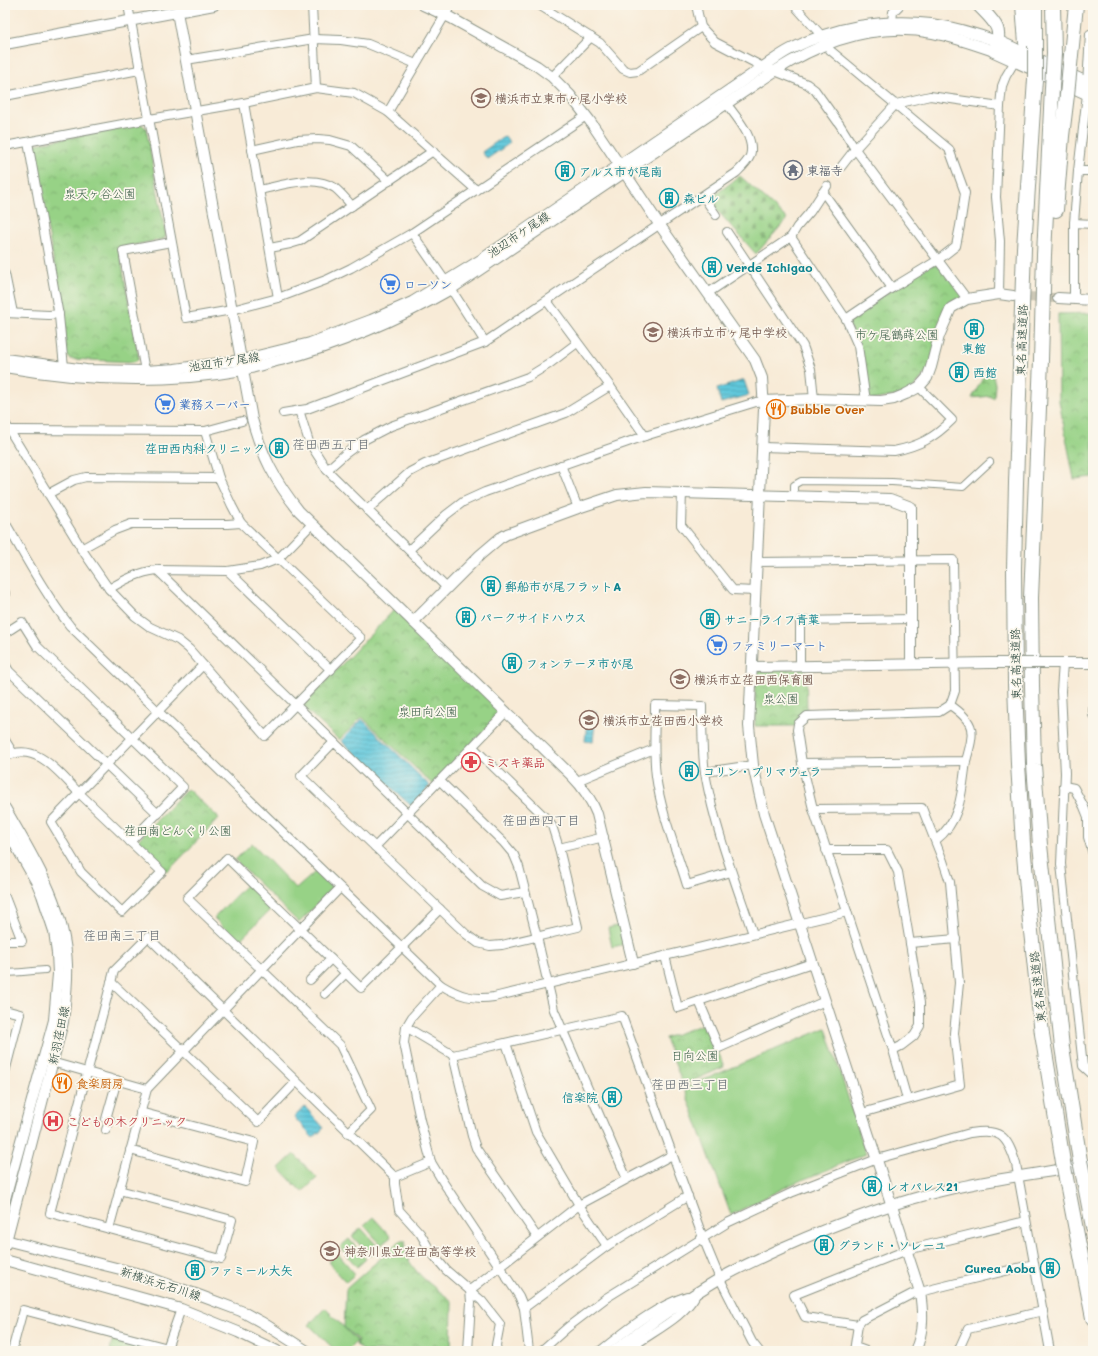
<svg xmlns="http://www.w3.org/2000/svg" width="1098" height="1356" font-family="Mali,'Klee One',sans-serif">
<defs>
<pattern id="cemetery-stones" width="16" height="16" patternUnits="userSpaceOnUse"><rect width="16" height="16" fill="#97d286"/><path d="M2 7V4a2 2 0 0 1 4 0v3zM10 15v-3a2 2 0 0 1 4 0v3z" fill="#7bac6e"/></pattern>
<pattern id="park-crowns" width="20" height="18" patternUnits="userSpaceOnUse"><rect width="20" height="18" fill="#97d286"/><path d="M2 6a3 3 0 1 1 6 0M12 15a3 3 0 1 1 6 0" fill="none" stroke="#7bac6e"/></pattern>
<pattern id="water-rules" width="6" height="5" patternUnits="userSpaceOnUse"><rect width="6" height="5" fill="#60c8dc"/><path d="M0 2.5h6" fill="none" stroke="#4fa4b3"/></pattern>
</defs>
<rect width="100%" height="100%" fill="#fbf7ec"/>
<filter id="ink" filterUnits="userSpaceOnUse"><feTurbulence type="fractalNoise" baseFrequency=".025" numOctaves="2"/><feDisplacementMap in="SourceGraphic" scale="8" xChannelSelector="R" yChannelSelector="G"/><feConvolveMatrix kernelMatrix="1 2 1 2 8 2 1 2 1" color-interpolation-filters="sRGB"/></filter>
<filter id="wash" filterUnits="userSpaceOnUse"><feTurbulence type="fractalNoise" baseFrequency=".012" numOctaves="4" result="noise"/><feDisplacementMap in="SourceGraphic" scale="16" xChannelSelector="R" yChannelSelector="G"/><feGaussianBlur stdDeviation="0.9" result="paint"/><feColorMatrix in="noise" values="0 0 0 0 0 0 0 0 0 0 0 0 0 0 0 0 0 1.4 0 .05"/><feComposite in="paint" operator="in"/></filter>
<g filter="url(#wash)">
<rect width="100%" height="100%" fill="#f8ebd7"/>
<!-- grass -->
<g fill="#97d286" stroke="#5b885d">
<path d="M252 843 296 889 315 872 333 888 299 923 235 860Z"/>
<path d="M249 882 273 907 238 942 214 918Z"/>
<path d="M622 925 626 944 612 947 608 928Z"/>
<path d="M826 1028 866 1154 790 1185 731 1215 684 1088Z"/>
<path d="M294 1154 317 1178 302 1192 279 1168Z"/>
<path d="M373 1217 391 1237 381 1245 364 1225Z"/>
<path d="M361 1228 379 1248 370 1256 352 1236Z"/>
<path d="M349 1239 366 1259 357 1267 340 1247Z"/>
<path d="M338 1254 355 1274 346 1282 328 1262Z"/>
<path d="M325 1308 357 1341 347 1351H336L309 1325Z"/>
<path d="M113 1338 157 1351H110Z"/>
</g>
<!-- cemetery -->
<path fill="url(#cemetery-stones)" stroke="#5b885d" d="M740 176 787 219 756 254 708 200Z"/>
<!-- park -->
<g fill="url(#park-crowns)" stroke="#5b885d">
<path d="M141 124 146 128 166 236 164 239 119 248 139 358 134 362 70 359 66 354 65 324 33 149 36 144Z"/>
<path d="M938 260 967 299 951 308 931 367 908 394 866 401 858 346 846 319Z"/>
<path d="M1093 313V477L1074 479 1059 401 1058 314Z"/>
<path d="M985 374 993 376 995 384 994 398H992L991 396 972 398Z"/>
<path d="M395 609 502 712 433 785 362 717 339 740 302 706Z"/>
<path d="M806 669 807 709 799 717 795 726H755V671Z"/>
<path d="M187 789 219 818 167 872 136 842Z"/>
<path d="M707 1023 724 1067 683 1085 665 1038Z"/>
<path d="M400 1241H406C405 1245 404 1250 406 1254 413 1274 436 1288 452 1301L451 1351H363L356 1345 358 1340 344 1327 346 1289Z"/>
</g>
<!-- water -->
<g fill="url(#water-rules)" stroke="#408288">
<path d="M505 136 510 143 487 159 482 152Z"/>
<path d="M744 380 749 395 721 403 717 389Z"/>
<path d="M588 712H596L593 742 585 741Z"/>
<path d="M362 719 430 786 411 806 341 741Z"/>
<path d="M305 1107 324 1128 313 1138 294 1117Z"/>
</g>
</g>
<g filter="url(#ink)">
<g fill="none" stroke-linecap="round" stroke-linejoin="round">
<!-- tertiary-tunnel -->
<path stroke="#cdc8b6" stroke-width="10" stroke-dasharray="10 5" stroke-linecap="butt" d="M1015 297 1058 298"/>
<defs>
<g id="pedestrian">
<path d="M794 495V485L801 481 892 482 963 487 990 462"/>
<path d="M5 973C19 973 31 971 45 970"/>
</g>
<g id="minor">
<path d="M128 5 186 318 232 310 278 298 326 280 351 268 412 233 586 116"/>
<path d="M312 5 316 88"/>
<path d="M539 5 600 43 623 69 630 72 638 71 701 27"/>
<path d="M696 5 701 27 715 42 763 67 775 71 807 84 815 90 840 125 855 149 896 104 930 96 1000 106"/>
<path d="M794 5 821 35 830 50 949 149 965 193 960 226 956 246 938 260 892 288 846 319"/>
<path d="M892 22 893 12 900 5"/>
<path d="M186 60 314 39 341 40 368 44 416 64"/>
<path d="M552 77 591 37"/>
<path d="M1087 84 1090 34 1093 35"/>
<path d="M5 96 139 70"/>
<path d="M244 103 278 298"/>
<path d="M388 112 451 5"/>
<path d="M28 142 59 316 64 367"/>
<path d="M5 146 144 120 244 103 316 88 354 93 388 112 476 190"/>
<path d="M252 150 297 140 318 139 330 140 351 146 389 181"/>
<path d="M841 167 855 149 967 299"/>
<path d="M1078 171H1093"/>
<path d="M260 190C283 185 314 174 335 188 341 193 347 200 352 206"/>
<path d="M823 192 892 288"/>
<path d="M703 196 716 215"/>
<path d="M1074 223 1093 224"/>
<path d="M727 232 803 346 811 369 814 399"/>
<path d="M412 233 446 282"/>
<path d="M791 237 846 319 858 346 866 401"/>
<path d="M270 248 290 244 300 241 433 151"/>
<path d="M5 274 13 313"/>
<path d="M451 289 485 342"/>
<path d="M708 293 791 237 797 227 810 212 827 186"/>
<path d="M999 294 1000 241 996 197 1000 106 1002 86 1006 76 1015 61"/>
<path d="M1074 298V223L1078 171 1087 94"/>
<path d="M547 301 610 386 645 436"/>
<path d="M5 313 49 315 59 314"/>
<path d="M145 371 123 251 171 242"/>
<path d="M299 410 309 442 327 470 447 588"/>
<path d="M283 413 307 409 485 342 736 173C741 168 747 163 750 156 756 138 736 117 726 103"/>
<path d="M5 423 85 554 109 589 135 616 150 627 178 640 189 649 265 736 361 638 241 523 232 506 219 478 86 477 74 480 48 494"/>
<path d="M8 430 205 431"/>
<path d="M762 447 894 451C919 446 934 438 952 420L919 387"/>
<path d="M561 465 578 508"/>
<path d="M327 470 345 454 364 440 391 426 528 377 549 364 577 343"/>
<path d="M219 478 205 431 242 421"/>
<path d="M682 492 681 525 733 590 755 591"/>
<path d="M367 510 410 472 425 464 566 413 610 386"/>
<path d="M5 522C26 558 45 594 70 626L441 985C459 996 473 1000 494 997L847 912"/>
<path d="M81 549 115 530 131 524H227L241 523"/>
<path d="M409 550 446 515 463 502 485 492 645 436 756 402 763 401"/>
<path d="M756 562 953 560 955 691 950 705 939 712 807 716 798 724 797 730 802 763 813 809 893 1050 907 1099"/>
<path d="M157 570 334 742"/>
<path d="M228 571 331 670"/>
<path d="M109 589C124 580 139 572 157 570L228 571 260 566 278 559 312 524"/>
<path d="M5 593V594"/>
<path d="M5 633 22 622 37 646 183 787 130 842"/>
<path d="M1063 663 1061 691 1065 773 1061 864 1083 1066 1093 1075"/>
<path d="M5 664 9 671 158 814"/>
<path d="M800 666V621L911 619"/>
<path d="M1093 709V715"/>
<path d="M5 740 13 753"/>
<path d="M473 747 548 820 552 826 559 848 578 927 502 945 490 946 478 943 466 934 301 776 334 742 482 886 500 896 525 892"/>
<path d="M5 757C36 740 59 773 79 793L203 665"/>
<path d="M802 763 966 761C974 732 977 723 950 705"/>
<path d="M705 772 753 765"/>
<path d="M440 781 504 843 514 855 519 867 537 937 554 1010 627 1179"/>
<path d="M577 781 654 749"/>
<path d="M1064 786 1074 788 1084 807 1088 817V837L1093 854"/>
<path d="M79 793 162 872 122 912 81 872 51 822Z"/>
<path d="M813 809 922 808 943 861 950 882 951 893 959 983 954 1033 960 1085 862 1113"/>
<path d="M936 840C961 821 962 791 966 761"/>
<path d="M375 847 506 712"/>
<path d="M559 848 604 837"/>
<path d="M826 850H887L898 872 920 1003V1026L914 1036 901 1046 893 1050"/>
<path d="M731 872 687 885C676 849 661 813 656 776 653 752 655 728 655 705L702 706C702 728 702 751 705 773 715 829 735 881 753 934"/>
<path d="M5 897 22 941H5"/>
<path d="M910 943 956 939"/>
<path d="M665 956 678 1008 812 963"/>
<path d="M310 980 331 959"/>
<path d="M111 982 258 1122 296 1082"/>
<path d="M325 994 346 973"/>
<path d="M699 1001 719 1048 825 1001"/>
<path d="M5 1010 20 1014 5 1072"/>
<path d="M406 1027 412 1017 441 985"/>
<path d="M506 1043 536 1132 579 1205 607 1246"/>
<path d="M453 1055 472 1136 476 1148 537 1237"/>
<path d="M48 1061 147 1089"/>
<path d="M106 1130 110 1120 106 1119 117 1080"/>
<path d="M348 1133 371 1110 340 1045 187 898 227 858 361 988 440 909"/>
<path d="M130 1150 245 1182 254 1142 140 1112"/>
<path d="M395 1177V1184L399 1210 420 1233 431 1252 446 1270 482 1301 500 1324 496 1345 497 1351"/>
<path d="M119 1190 232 1220 221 1259 50 1213 114 971 148 937 395 1177 431 1162"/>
<path d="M109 1229 147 1089 340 888"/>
<path d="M524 1308 607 1246 688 1196"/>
<path d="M858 1325 805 1317 794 1295 907 1250 1026 1221"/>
<path d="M855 1347 866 1351"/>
<path d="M12 1351 23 1310 168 1348"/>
<path d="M166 1351 181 1309"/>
<path d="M468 1351 471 1302 470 1290 579 1205 672 1155"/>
<path d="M529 1351 524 1308 519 1296 443 1182 431 1162 420 1120 404 1043 406 1027 453 1055 622 1016 703 1238 720 1279 752 1342 759 1351"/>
<path d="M541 1351 568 1327 606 1298 727 1223 793 1192 877 1159 970 1133C1000 1128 1007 1135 1016 1164L1050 1351"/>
<path d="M600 1351C627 1330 654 1307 687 1296"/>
<path d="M627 1351C650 1332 683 1320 697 1293"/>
<path d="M854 1351 858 1325 862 1320 912 1294 1034 1264"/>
<path d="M958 1351 968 1329 1043 1311"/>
</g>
<g id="tertiary">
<path d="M423 5 451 18 537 66 552 77 570 95 590 121 659 224 755 360 762 378 764 409 749 726 753 765 764 814 920 1292C923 1312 924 1332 915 1351"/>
<path d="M177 12 252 419C262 456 275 481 299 511L572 776C583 787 591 799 597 814L633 963"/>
<path d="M5 44 214 5"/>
<path d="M1058 298 1093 300"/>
<path d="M5 359 86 370 145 371 175 369 242 360 310 343 371 320 412 302 482 259 763 67C772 61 781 54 791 49 834 27 883 18 931 24 954 27 977 34 999 42"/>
<path d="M5 367C84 381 164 384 243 370 256 367 268 363 281 360 341 344 397 320 451 289L775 71C822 41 877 22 933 33 954 37 974 44 994 51"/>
<path d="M763 401 814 399 881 401 894 399 906 394 919 387 927 378 931 367 939 336 951 308 967 299 999 294 1013 296"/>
<path d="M413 622 480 555 500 538 507 534 578 508 617 495 646 492 890 499 911 507V664"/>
<path d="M1057 663H1093"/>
<path d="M752 667 990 663"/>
<path d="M5 808C33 857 65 905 67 965 68 984 65 1003 63 1022L5 1245"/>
<path d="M5 827 37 883 42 895 54 931 57 953 58 974 54 1020 5 1199"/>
<path d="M5 1240 136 1273 201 1296 241 1311 263 1323 307 1351"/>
<path d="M5 1260 181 1309 238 1332 277 1351"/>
<path d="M614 1351C648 1325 682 1301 719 1279 740 1267 762 1257 784 1247 838 1223 893 1202 950 1189 997 1178 1045 1173 1093 1164"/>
</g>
<g id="primary">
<path d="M978 5C993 21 1005 28 994 51L1093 96"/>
<path d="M999 42 1093 86"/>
</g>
<g id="motorway">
<path d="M1023 5 1026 43"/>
<path d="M1053 5 1054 53"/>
<path d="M1035 46V5"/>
<path d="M1070 65 1076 5"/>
<path d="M1035 79 1024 248 1016 483 1014 569 1015 685 1018 764 1023 844 1030 922 1042 1034 1063 1162"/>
<path d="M1052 88 1044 255 1041 360 1031 598 1032 686 1034 765 1040 845 1062 1047 1080 1161"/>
<path d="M1056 210 1062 136 1067 95"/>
<path d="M1083 1175 1093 1227"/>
<path d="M1066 1178 1093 1318"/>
</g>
</defs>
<!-- pedestrian casing -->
<use href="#pedestrian" stroke="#8c9486" stroke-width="8"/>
<!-- minor casing -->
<use href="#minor" stroke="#8c9486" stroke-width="10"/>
<!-- tertiary casing -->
<use href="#tertiary" stroke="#8c9486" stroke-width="12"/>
<!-- primary casing -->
<use href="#primary" stroke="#8c9486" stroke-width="14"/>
<!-- motorway casing -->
<use href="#motorway" stroke="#8c9486" stroke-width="16"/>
<!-- pedestrian -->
<use href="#pedestrian" stroke="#fff" stroke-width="6"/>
<!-- minor -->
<use href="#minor" stroke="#fff" stroke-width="8"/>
<!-- tertiary -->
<use href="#tertiary" stroke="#fff" stroke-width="10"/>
<!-- primary -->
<use href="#primary" stroke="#fff" stroke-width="12"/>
<!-- motorway -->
<use href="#motorway" stroke="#fff" stroke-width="14"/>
<defs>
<path id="tertiary-bridge" d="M990 663H1057"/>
<g id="motorway-bridge">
<path d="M1035 79V46"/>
<path d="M1052 88 1054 53"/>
<path d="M1067 95 1070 65"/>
<path d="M1080 1161 1083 1175"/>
<path d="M1063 1162 1066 1178"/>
</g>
</defs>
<!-- tertiary-bridge casing -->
<use href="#tertiary-bridge" stroke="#8c9486" stroke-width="12" stroke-linecap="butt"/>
<!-- motorway-bridge casing -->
<use href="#motorway-bridge" stroke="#8c9486" stroke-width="16" stroke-linecap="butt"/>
<!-- tertiary-bridge -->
<use href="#tertiary-bridge" stroke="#fff" stroke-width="10"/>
<!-- motorway-bridge -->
<use href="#motorway-bridge" stroke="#fff" stroke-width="14"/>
</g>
</g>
<!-- icons -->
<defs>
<symbol id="school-ring" viewBox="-11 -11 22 22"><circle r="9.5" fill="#fbf7ec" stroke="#8d6e63" stroke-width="1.5"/><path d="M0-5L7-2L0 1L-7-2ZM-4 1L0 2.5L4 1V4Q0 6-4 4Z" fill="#8d6e63"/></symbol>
<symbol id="temple-ring" viewBox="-11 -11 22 22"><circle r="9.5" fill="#fbf7ec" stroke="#6b7280" stroke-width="1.5"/><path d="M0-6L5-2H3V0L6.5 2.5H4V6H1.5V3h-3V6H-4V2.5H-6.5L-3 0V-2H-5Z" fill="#6b7280"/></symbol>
<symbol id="building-ring" viewBox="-11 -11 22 22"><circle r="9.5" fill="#fbf7ec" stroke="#0f9aa8" stroke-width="1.5"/><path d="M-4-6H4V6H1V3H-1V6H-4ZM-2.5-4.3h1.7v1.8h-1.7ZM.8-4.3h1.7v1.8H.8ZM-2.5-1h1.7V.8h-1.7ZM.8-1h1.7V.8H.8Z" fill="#0f9aa8"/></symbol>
<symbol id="supermarket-ring" viewBox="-11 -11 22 22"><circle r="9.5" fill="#fbf7ec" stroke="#3f7fe0" stroke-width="1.5"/><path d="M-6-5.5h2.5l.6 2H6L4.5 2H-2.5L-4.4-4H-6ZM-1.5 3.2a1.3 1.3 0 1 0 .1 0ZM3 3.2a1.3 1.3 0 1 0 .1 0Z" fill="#3f7fe0"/></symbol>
<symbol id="restaurant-ring" viewBox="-11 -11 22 22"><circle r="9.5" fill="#fbf7ec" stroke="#e8710a" stroke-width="1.5"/><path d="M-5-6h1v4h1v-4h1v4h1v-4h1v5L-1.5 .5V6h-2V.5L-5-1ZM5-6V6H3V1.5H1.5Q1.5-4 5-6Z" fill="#e8710a"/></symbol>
<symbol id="pharmacy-ring" viewBox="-11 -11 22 22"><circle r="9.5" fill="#fbf7ec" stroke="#e0444e" stroke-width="1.5"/><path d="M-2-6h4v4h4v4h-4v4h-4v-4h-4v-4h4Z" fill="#e0444e"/></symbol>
<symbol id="hospital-ring" viewBox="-11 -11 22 22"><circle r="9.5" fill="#fbf7ec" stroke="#e0444e" stroke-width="1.5"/><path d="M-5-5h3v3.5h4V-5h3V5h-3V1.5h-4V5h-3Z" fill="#e0444e"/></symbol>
</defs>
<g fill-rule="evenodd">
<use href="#school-ring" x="470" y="87" width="22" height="22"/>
<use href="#temple-ring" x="782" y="159" width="22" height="22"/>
<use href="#building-ring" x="554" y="160" width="22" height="22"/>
<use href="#building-ring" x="658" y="187" width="22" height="22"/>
<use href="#building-ring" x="701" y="256" width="22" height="22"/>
<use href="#supermarket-ring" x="379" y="273" width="22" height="22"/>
<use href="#building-ring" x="963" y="318" width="22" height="22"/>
<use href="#school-ring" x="642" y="321" width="22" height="22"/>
<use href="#building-ring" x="948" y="361" width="22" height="22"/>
<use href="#supermarket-ring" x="154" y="393" width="22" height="22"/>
<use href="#restaurant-ring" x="765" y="398" width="22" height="22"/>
<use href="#building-ring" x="268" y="437" width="22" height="22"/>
<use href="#building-ring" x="480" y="575" width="22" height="22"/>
<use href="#building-ring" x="455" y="606" width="22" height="22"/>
<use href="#building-ring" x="699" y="608" width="22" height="22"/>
<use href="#supermarket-ring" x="706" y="634" width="22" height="22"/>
<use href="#building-ring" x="501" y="652" width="22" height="22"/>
<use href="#school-ring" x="669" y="668" width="22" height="22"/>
<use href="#school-ring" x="578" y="709" width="22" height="22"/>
<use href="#pharmacy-ring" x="460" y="751" width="22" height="22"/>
<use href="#building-ring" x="678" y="760" width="22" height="22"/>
<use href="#restaurant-ring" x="51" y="1072" width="22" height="22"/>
<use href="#building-ring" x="601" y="1086" width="22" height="22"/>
<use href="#hospital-ring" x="42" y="1110" width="22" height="22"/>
<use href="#building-ring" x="861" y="1175" width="22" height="22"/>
<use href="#building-ring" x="813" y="1234" width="22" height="22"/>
<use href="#school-ring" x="319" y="1240" width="22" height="22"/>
<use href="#building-ring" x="1039" y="1257" width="22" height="22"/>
<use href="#building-ring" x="184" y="1259" width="22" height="22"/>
</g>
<g text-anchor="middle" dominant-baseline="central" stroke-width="3.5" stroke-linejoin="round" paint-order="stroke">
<!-- education labels -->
<g font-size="12" font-weight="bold" fill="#785e54" stroke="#fbf7ec" text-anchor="start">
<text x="495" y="98">横浜市立東市ヶ尾小学校</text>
<text x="667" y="332">横浜市立市ヶ尾中学校</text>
<text x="694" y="679">横浜市立荏田西保育園</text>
<text x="603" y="720">横浜市立荏田西小学校</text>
<text x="344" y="1251">神奈川県立荏田高等学校</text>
</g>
<!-- worship labels -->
<g font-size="12" font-weight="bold" fill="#5b616d" stroke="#fbf7ec" text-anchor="start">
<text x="807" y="170">東福寺</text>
</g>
<!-- culture labels -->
<g font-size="12" font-weight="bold" fill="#0d838f" stroke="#fbf7ec" text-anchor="start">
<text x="579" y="171">アルス市が尾南</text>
<text x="683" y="198">森ビル</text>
<text x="726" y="267">Verde Ichigao</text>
<text x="974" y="348" text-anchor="middle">東館</text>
<text x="973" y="372">西館</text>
<text x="265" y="448" text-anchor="end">荏田西内科クリニック</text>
<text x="505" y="586">郵船市が尾フラットA</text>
<text x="480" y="617">パークサイドハウス</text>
<text x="724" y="619">サニーライフ青葉</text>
<text x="526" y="663">フォンテーヌ市が尾</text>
<text x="703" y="771">コリン・プリマヴェラ</text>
<text x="598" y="1097" text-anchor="end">信楽院</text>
<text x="886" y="1186">レオパレス21</text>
<text x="838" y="1245">グランド・ソレーユ</text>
<text x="1036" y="1268" text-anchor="end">Curea Aoba</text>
<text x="209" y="1270">ファミール大矢</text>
</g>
<!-- park labels -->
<g font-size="12" fill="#375b44" stroke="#fbf7ec">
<text x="100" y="193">泉天ヶ谷公園</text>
<text x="897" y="334">市ケ尾鶴蒔公園</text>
<text x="781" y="698">泉公園</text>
<text x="428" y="711">泉田向公園</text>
<text x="178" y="830">荏田南どんぐり公園</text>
<text x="695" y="1055">日向公園</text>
</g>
<!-- street labels -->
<g font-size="12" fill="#1f3d34" stroke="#fbf7ec">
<text transform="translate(518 234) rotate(-34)">池辺市ケ尾線</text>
<text transform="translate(1021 340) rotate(-88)">東名高速道路</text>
<text transform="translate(224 361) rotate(-9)">池辺市ケ尾線</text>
<text transform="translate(1015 664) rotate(-91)">東名高速道路</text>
<text transform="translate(1037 987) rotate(-96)">東名高速道路</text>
<text transform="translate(58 1035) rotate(-78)">新羽荏田線</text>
<text transform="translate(161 1283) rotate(18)">新横浜元石川線</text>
</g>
<!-- shop labels -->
<g font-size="12" font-weight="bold" fill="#366cbe" stroke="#fbf7ec" text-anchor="start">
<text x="404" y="284">ローソン</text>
<text x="179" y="404">業務スーパー</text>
<text x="731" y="645">ファミリーマート</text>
</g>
<!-- food labels -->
<g font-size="12" font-weight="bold" fill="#c56008" stroke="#fbf7ec" text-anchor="start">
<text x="790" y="409">Bubble Over</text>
<text x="76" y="1083">食楽厨房</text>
</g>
<!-- health labels -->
<g font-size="12" font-weight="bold" fill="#be3a42" stroke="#fbf7ec" text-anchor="start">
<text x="485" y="762">ミズキ薬品</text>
<text x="67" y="1121">こどもの木クリニック</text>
</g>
<!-- neighbourhood labels -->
<g font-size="13" fill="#5e666e" stroke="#fbf7ec">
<text x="331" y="443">荏田西五丁目</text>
<text x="541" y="819">荏田西四丁目</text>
<text x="122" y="934">荏田南三丁目</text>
<text x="690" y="1083">荏田西三丁目</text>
</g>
</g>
<!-- margin -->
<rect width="1098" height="1356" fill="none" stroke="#fbf7ec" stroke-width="20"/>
</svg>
